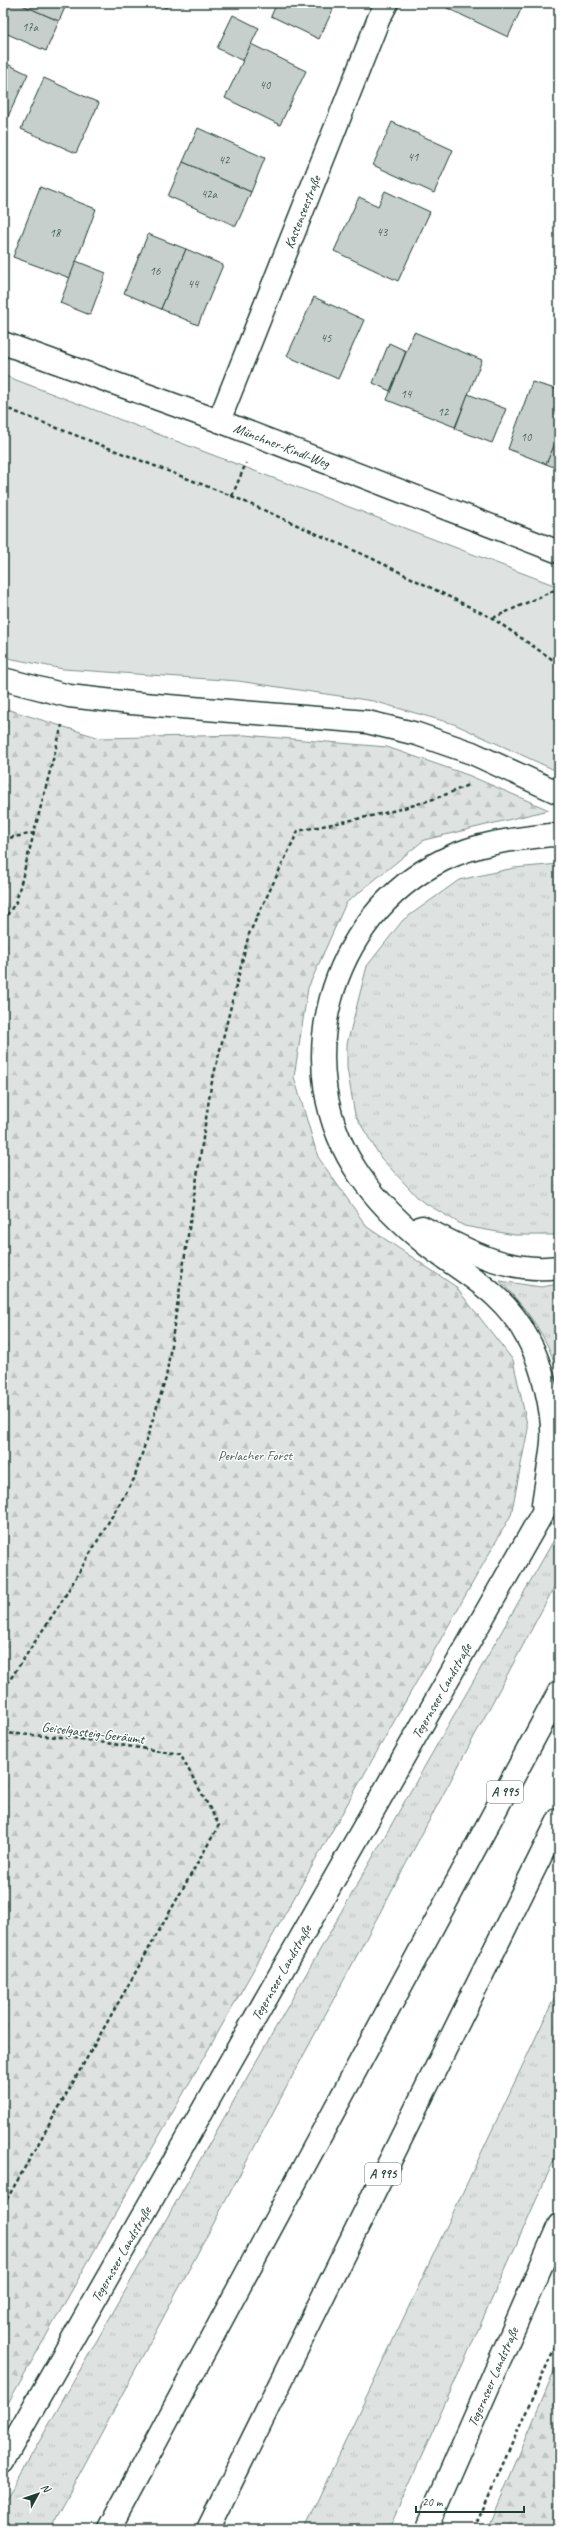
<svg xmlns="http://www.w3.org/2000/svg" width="562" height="2532" font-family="Caveat,sans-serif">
<defs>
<pattern id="grass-tufts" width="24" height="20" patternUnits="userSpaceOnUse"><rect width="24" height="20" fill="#dee3e2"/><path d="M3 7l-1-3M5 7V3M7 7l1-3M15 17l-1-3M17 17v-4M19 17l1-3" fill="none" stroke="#bec4c2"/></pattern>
<pattern id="forest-firs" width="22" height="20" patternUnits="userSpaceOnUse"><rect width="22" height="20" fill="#dee3e2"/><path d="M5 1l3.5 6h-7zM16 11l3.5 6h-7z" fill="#bec4c2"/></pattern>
</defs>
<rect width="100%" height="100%" fill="#fff"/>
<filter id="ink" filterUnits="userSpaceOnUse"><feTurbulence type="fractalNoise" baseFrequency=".025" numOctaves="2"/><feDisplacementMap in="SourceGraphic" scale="8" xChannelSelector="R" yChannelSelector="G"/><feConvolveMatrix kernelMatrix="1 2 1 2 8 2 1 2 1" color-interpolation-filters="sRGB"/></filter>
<g filter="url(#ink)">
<!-- grass -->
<g fill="url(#grass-tufts)" stroke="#7e908b">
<path d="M559 864V1235H515L464 1226 420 1200 381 1158 355 1115 347 1068V1044L367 966 403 920 459 880 514 868Z"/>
<path d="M500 1281 541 1287 559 1284V1377C548 1336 528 1311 500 1281Z"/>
<path d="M559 1531V1578L50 2529H3V2505Z"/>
<path d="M559 1988V2149L389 2529H304Z"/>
</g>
<!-- forest -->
<g fill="url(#forest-firs)" stroke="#7e908b">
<path d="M3 708 100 738 245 735 387 747 468 775 549 810 424 840 346 903 308 988 294 1077 318 1157 367 1227 455 1286 513 1360 528 1429 511 1515 3 2412Z"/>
<path d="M559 2359V2529H488Z"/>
</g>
<!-- park -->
<path fill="#dee3e2" stroke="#7e908b" d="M3 375 559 587V772L454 724 373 701 238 681 63 669 3 657Z"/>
<!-- building -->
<g fill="#c7cfcc" stroke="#1f3d34">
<path d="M3 3H18L59 21 46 51 3 32Z"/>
<path d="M18 3H67L59 21Z"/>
<path d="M156 3H169L166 8Z"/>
<path d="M277 3H336L319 39 271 16Z"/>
<path d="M449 3H524L508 37 447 8Z"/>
<path d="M233 15 259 28 243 61 217 48Z"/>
<path d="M251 44 306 71 280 125 225 98Z"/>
<path d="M3 62 28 74 5 123 3 122Z"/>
<path d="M44 78 99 103 76 153 21 129Z"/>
<path d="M392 122 453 150 434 193 373 165Z"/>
<path d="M198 128 265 158 251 192 183 162Z"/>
<path d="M183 162 251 192 236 226 168 196Z"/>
<path d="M40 187 96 209 70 278 13 257Z"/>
<path d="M385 191 430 212 398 281 334 251 359 197 378 206Z"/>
<path d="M148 234 186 249 161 309 124 293Z"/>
<path d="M186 249 223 265 198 325 161 309Z"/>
<path d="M76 261 106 273 90 315 60 303Z"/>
<path d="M314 297 364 320 338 379 287 356Z"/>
<path d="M414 332 482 360 455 427 387 400Z"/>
<path d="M389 343 406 351 390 391 373 383Z"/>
<path d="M532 382 559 390V435L546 464 508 449Z"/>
<path d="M468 394 506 409 492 443 455 429Z"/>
<path d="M559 435V469L546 464Z"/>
</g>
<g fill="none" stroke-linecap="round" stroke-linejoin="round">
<defs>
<g id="street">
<path id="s1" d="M3 343 219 421 559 552"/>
<path id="s2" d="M219 421 379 18 387 3"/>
<path d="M3 679 69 696 131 703 367 722 417 734 472 753 559 793"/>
</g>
<g id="secondary">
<path d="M422 1227C466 1250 508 1274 559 1267"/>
<path d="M543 1504C546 1483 550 1462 552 1442 554 1413 542 1364 528 1339 504 1292 467 1276 428 1246 403 1226 378 1202 360 1176 286 1070 328 917 443 860 477 843 514 839 551 835L559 836"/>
<path id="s3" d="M3 2461 559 1484"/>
<path id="s4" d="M426 2529 559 2225"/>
</g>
<g id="highway">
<path d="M109 2529 559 1692"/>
<path d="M208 2529 559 1819"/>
</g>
</defs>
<!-- street casing -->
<use href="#street" stroke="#1f3d34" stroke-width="25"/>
<!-- secondary casing -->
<use href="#secondary" stroke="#1f3d34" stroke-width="25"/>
<!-- highway casing -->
<use href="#highway" stroke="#1f3d34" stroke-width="25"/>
<!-- path -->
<g stroke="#1f3d34" stroke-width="2.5" stroke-dasharray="4 3" stroke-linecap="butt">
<path d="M3 171V172"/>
<path d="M3 407 232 496 371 558 492 618 559 664"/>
<path d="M232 496 246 463"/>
<path d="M493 618 559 588"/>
<path d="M3 839 35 833"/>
<path d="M3 921 16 902 62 725"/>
<path d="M3 1690 62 1601 134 1479 166 1378 211 1086 249 934 298 831C355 819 415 810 468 785"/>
<path d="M3 1733 73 1738 180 1754 219 1825 3 2206"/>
<path d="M474 2529 559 2338"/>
</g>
<!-- street -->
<use href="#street" stroke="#fff" stroke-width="22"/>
<!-- secondary -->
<use href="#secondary" stroke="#fff" stroke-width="22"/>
<!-- highway -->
<use href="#highway" stroke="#fff" stroke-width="22"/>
</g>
</g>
<g text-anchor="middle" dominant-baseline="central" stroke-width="3" stroke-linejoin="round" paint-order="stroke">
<!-- number labels -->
<g font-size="12" fill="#49625a">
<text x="30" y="27">17a</text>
<text x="265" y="85">40</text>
<text x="413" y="157">41</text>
<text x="224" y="160">42</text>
<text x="209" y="194">42a</text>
<text x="382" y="232">43</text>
<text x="55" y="233">18</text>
<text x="155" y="271">16</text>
<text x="193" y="284">44</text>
<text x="326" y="338">45</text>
<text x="406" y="394">14</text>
<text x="443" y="412">12</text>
<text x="526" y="437">10</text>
</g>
<!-- shield labels -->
<g fill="#fff" stroke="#627771" stroke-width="1">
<rect x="487" y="1781" width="36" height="22" rx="3"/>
<rect x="365" y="2163" width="36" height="22" rx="3"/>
</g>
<g font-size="13" font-weight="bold" fill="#1f3d34">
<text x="505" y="1792">A 995</text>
<text x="383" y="2174">A 995</text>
</g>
<!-- street labels -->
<g font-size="14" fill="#1f3d34" stroke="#fff">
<text stroke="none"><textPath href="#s2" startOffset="225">Kastenseestraße</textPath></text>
<text stroke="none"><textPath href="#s1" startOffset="297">Münchner-Kindl-Weg</textPath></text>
<text stroke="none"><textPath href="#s3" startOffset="886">Tegernseer Landstraße</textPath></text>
<text transform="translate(93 1733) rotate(7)">Geiselgasteig-Geräumt</text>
<text stroke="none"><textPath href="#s3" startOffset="562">Tegernseer Landstraße</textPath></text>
<text stroke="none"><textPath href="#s3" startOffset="238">Tegernseer Landstraße</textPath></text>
<text stroke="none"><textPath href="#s4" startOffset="166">Tegernseer Landstraße</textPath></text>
</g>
<!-- park labels -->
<g font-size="14" fill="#455e57" stroke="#fff">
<text x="255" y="1455">Perlacher Forst</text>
</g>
</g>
<!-- margin -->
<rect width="562" height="2532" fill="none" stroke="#fff" stroke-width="16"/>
<rect x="8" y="8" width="546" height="2516" fill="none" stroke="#1f3d34" stroke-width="1.5" filter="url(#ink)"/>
<!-- north arrow -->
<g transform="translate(38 2494) rotate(50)" stroke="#ffffff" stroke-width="3" paint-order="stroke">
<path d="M0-3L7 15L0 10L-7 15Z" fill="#1f3d34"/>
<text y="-6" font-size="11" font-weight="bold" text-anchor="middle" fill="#1f3d34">N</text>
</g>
<!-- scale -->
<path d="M416 2506v6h108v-6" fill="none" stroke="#1f3d34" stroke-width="2"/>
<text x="422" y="2506" font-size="12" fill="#1f3d34" stroke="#ffffff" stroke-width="3" paint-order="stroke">20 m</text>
</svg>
